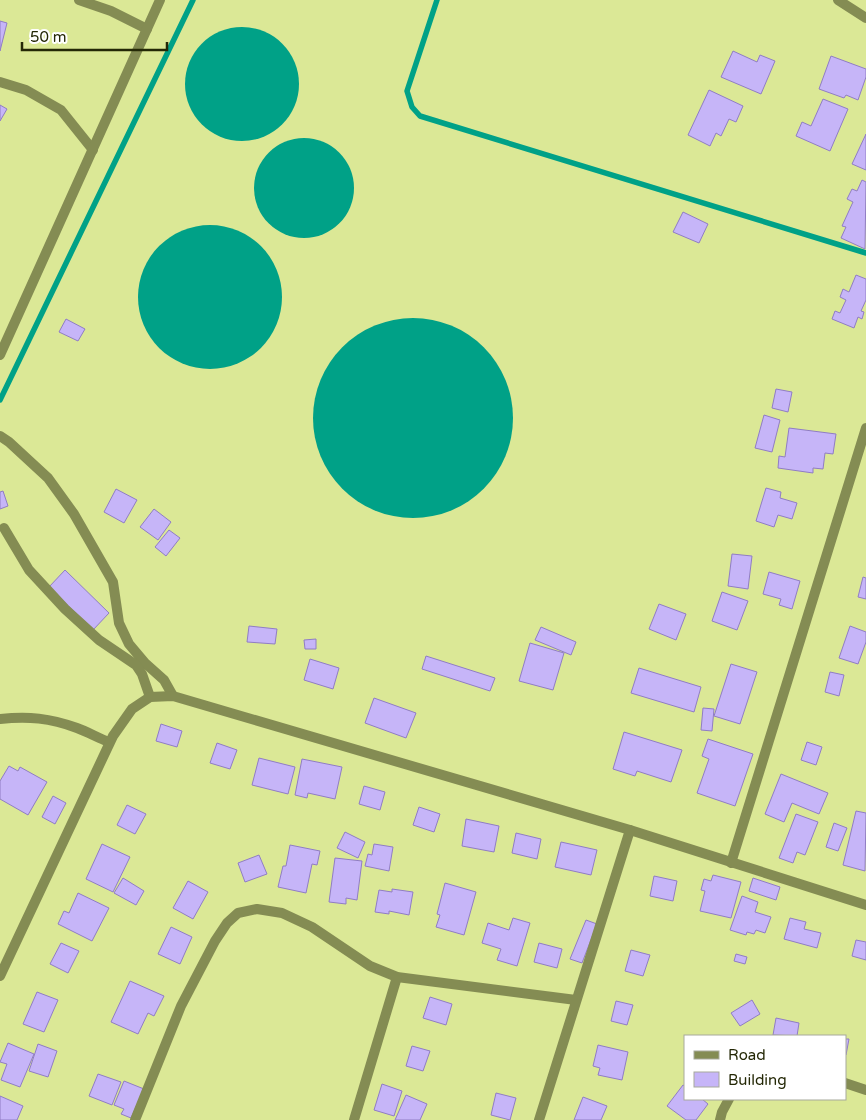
<svg xmlns="http://www.w3.org/2000/svg" width="866" height="1120" font-family="'Varela Round',sans-serif">
<rect width="100%" height="100%" fill="#dbe896"/>
<!-- water -->
<g fill="#00a187">
<circle cx="242" cy="84" r="57"/>
<circle cx="304" cy="188" r="50"/>
<circle cx="210" cy="297" r="72"/>
<circle cx="413" cy="418" r="100"/>
</g>
<g fill="none" stroke-linecap="round" stroke-linejoin="round">
<!-- stream -->
<g stroke="#00a187" stroke-width="5.5">
<path d="M437 0 407 91 412 107 420 116 866 253"/>
<path d="M0 400 193 0"/>
</g>
</g>
<!-- building -->
<g fill="#c6b5f8" stroke="#907dc4">
<path d="M0 21 7 23 0 51Z"/>
<path d="M733 51 757 62 760 55 775 61 761 94 721 77Z"/>
<path d="M831 56 866 69V77L858 100 846 95 844 98 819 89Z"/>
<path d="M709 90 743 106 736 122 729 119 721 136 716 133 710 146 688 135Z"/>
<path d="M823 99 848 109 830 151 796 136 802 122 811 126Z"/>
<path d="M0 105 7 109 0 121Z"/>
<path d="M866 134V170L852 164Z"/>
<path d="M862 180 866 182 865 249 841 238 846 227 842 226 853 202 847 199 852 189 857 191Z"/>
<path d="M683 212 708 224 699 243 673 232Z"/>
<path d="M856 275 866 279V300L861 311 864 312 862 319 858 317 854 328 832 319 835 311 840 313 846 300 840 297 843 289 849 292Z"/>
<path d="M66 319 85 329 78 341 59 332Z"/>
<path d="M776 389 792 392 788 412 772 408Z"/>
<path d="M764 415 780 420 772 452 755 448Z"/>
<path d="M789 428 836 434 833 454 825 453 823 469 813 468V473L778 468 779 456 785 457Z"/>
<path d="M766 488 781 492 780 498 797 503 792 519 778 515 774 527 756 521Z"/>
<path d="M116 489 137 500 124 523 104 512Z"/>
<path d="M3 491 8 506 0 509V492Z"/>
<path d="M154 509 171 522 158 540 140 527Z"/>
<path d="M169 530 180 538 166 556 155 547Z"/>
<path d="M732 554 752 556 748 589 728 586Z"/>
<path d="M65 570 109 613 93 630 49 587Z"/>
<path d="M769 572 800 581 792 609 779 605 781 599 763 594Z"/>
<path d="M863 577 866 578V599L858 597Z"/>
<path d="M722 592 748 601 737 630 712 621Z"/>
<path d="M659 604 686 614 676 640 649 629Z"/>
<path d="M249 626 277 629 275 644 247 642Z"/>
<path d="M850 626 866 632V642L858 664 839 658Z"/>
<path d="M541 627 576 642 571 655 535 640Z"/>
<path d="M316 639V649H305L304 640Z"/>
<path d="M530 643 564 653 553 690 519 681Z"/>
<path d="M426 656 495 678 490 691 422 669Z"/>
<path d="M310 659 339 668 333 689 304 680Z"/>
<path d="M731 664 757 672 740 724 714 716Z"/>
<path d="M639 668 701 687 694 712 631 693Z"/>
<path d="M830 672 844 675 839 696 825 692Z"/>
<path d="M374 698 416 713 406 738 365 723Z"/>
<path d="M703 708 714 709 712 731 701 730Z"/>
<path d="M161 724 182 731 177 747 156 741Z"/>
<path d="M624 732 682 750 671 782 637 771 635 776 613 769Z"/>
<path d="M708 739 753 754 735 806 697 793 709 759 702 756Z"/>
<path d="M807 742 822 747 816 765 801 760Z"/>
<path d="M217 743 237 750 230 769 210 763Z"/>
<path d="M259 758 295 767 288 794 252 785Z"/>
<path d="M302 759 342 767 335 799 308 793 307 798 295 795Z"/>
<path d="M9 766 18 771 20 767 47 782 28 815 0 799V781Z"/>
<path d="M781 774 828 793 819 814 792 803 784 822 765 814Z"/>
<path d="M364 786 385 792 380 810 359 804Z"/>
<path d="M53 796 66 803 55 824 42 817Z"/>
<path d="M127 805 146 814 135 834 117 825Z"/>
<path d="M419 807 440 814 434 832 413 825Z"/>
<path d="M856 811 866 813 865 871 843 865Z"/>
<path d="M796 814 818 822 805 855 797 852 793 863 779 858Z"/>
<path d="M466 819 499 826 494 852 462 846Z"/>
<path d="M834 823 847 828 838 851 826 847Z"/>
<path d="M345 832 365 842 358 858 337 848Z"/>
<path d="M516 833 541 839 537 859 512 853Z"/>
<path d="M561 842 597 850 591 875 555 867Z"/>
<path d="M102 844 130 857 113 892 86 879Z"/>
<path d="M374 844 393 847 389 871 365 866 368 854 372 855Z"/>
<path d="M290 845 320 851 317 865 312 864 306 893 278 887 283 866H286Z"/>
<path d="M259 855 267 874 245 882 238 863Z"/>
<path d="M335 858 362 861 357 900 346 898V904L329 902Z"/>
<path d="M713 875 741 882 731 918 700 911 705 891 701 890 704 879 711 881Z"/>
<path d="M654 876 677 881 673 901 650 896Z"/>
<path d="M123 878 144 891 136 905 114 893Z"/>
<path d="M753 878 780 887 776 900 749 891Z"/>
<path d="M188 881 208 892 193 919 173 908Z"/>
<path d="M445 883 476 892 464 935 436 927 440 915 437 914Z"/>
<path d="M392 889 413 892 409 915 389 911V914L375 912 379 890 392 892Z"/>
<path d="M78 893 109 908 92 941 58 924 64 911 69 913Z"/>
<path d="M742 896 758 902 755 912 771 917 765 933 756 930 754 934 747 932 746 935 730 930Z"/>
<path d="M513 918 530 923 517 966 497 960 501 949 482 943 488 923 509 930Z"/>
<path d="M790 918 806 922 804 929 821 933 817 948 784 939Z"/>
<path d="M586 920 597 924 582 963 570 959Z"/>
<path d="M171 927 192 937 180 964 158 954Z"/>
<path d="M856 940 866 942V960L852 956Z"/>
<path d="M61 943 79 951 68 973 50 964Z"/>
<path d="M539 943 562 949 557 968 534 962Z"/>
<path d="M631 950 650 955 643 976 625 971Z"/>
<path d="M736 954 747 957 745 964 734 961Z"/>
<path d="M130 981 164 996 154 1016 148 1013 138 1034 111 1022Z"/>
<path d="M37 992 58 1000 44 1032 23 1024Z"/>
<path d="M430 997 452 1004 446 1025 423 1018Z"/>
<path d="M752 1000 760 1014 740 1026 731 1013Z"/>
<path d="M616 1001 633 1005 627 1025 611 1021Z"/>
<path d="M776 1018 799 1023 797 1036 773 1035Z"/>
<path d="M845 1039H849L846 1055H845Z"/>
<path d="M8 1043 34 1054 20 1087 1 1080 7 1064 0 1062Z"/>
<path d="M38 1044 57 1051 48 1077 29 1071Z"/>
<path d="M598 1045 628 1052 622 1080 598 1075 600 1068 593 1066Z"/>
<path d="M412 1046 430 1051 423 1071 406 1066Z"/>
<path d="M98 1074 121 1082 112 1105 89 1096Z"/>
<path d="M124 1081 144 1089 131 1118 121 1114 124 1109 114 1105Z"/>
<path d="M382 1084 402 1091 394 1116 374 1110Z"/>
<path d="M683 1085 685 1086V1099H702L708 1104 696 1120H686L667 1106Z"/>
<path d="M496 1093 516 1098 510 1120 491 1115Z"/>
<path d="M406 1095 427 1104 420 1120H395Z"/>
<path d="M0 1096 23 1106 17 1120H0Z"/>
<path d="M583 1097 607 1106 601 1120H574Z"/>
</g>
<g fill="none" stroke-linecap="round" stroke-linejoin="round">
<!-- street -->
<g stroke="#848c53" stroke-width="10">
<path d="M79 0 111 11 147 29"/>
<path d="M838 0 866 18"/>
<path d="M0 82 26 90 61 110 93 150"/>
<path d="M0 355 160 0"/>
<path d="M0 436 9 442 48 478 74 514 113 582 119 623 129 644 145 663 164 680 173 696"/>
<path d="M4 528 29 570 65 609 99 640 136 665 142 674 150 697"/>
<path d="M0 719C28 716 50 718 77 728 88 732 98 738 109 742"/>
<path d="M731 863 866 428"/>
<path d="M0 976 113 736 132 709 150 697 173 696 630 830 866 905"/>
<path d="M845 1083 866 1090"/>
<path d="M135 1120 181 1006 215 941 227 923 238 913 257 909 282 913 312 927 370 966 397 977 576 1000"/>
<path d="M354 1120 397 977"/>
<path d="M539 1120 630 830"/>
<path d="M720 1120 722 1112 729 1099"/>
</g>
</g>
<!-- legend -->
<rect x="684" y="1035" width="162" height="65" fill="#ffffff" stroke="#a7a99b"/>
<rect x="694" y="1051" width="25" height="8" fill="#848c53" stroke="#a7a99b"/>
<text x="728" y="1060" font-size="15" fill="#242806">Road</text>
<rect x="694" y="1072" width="25" height="15" fill="#c6b5f8" stroke="#a7a99b"/>
<text x="728" y="1085" font-size="15" fill="#242806">Building</text>
<!-- scale -->
<path d="M22 42v8h145v-8" fill="none" stroke="#242806" stroke-width="2.5"/>
<text x="30" y="42" font-size="15" fill="#242806" stroke="#ffffff" stroke-width="4" paint-order="stroke">50 m</text>
</svg>
